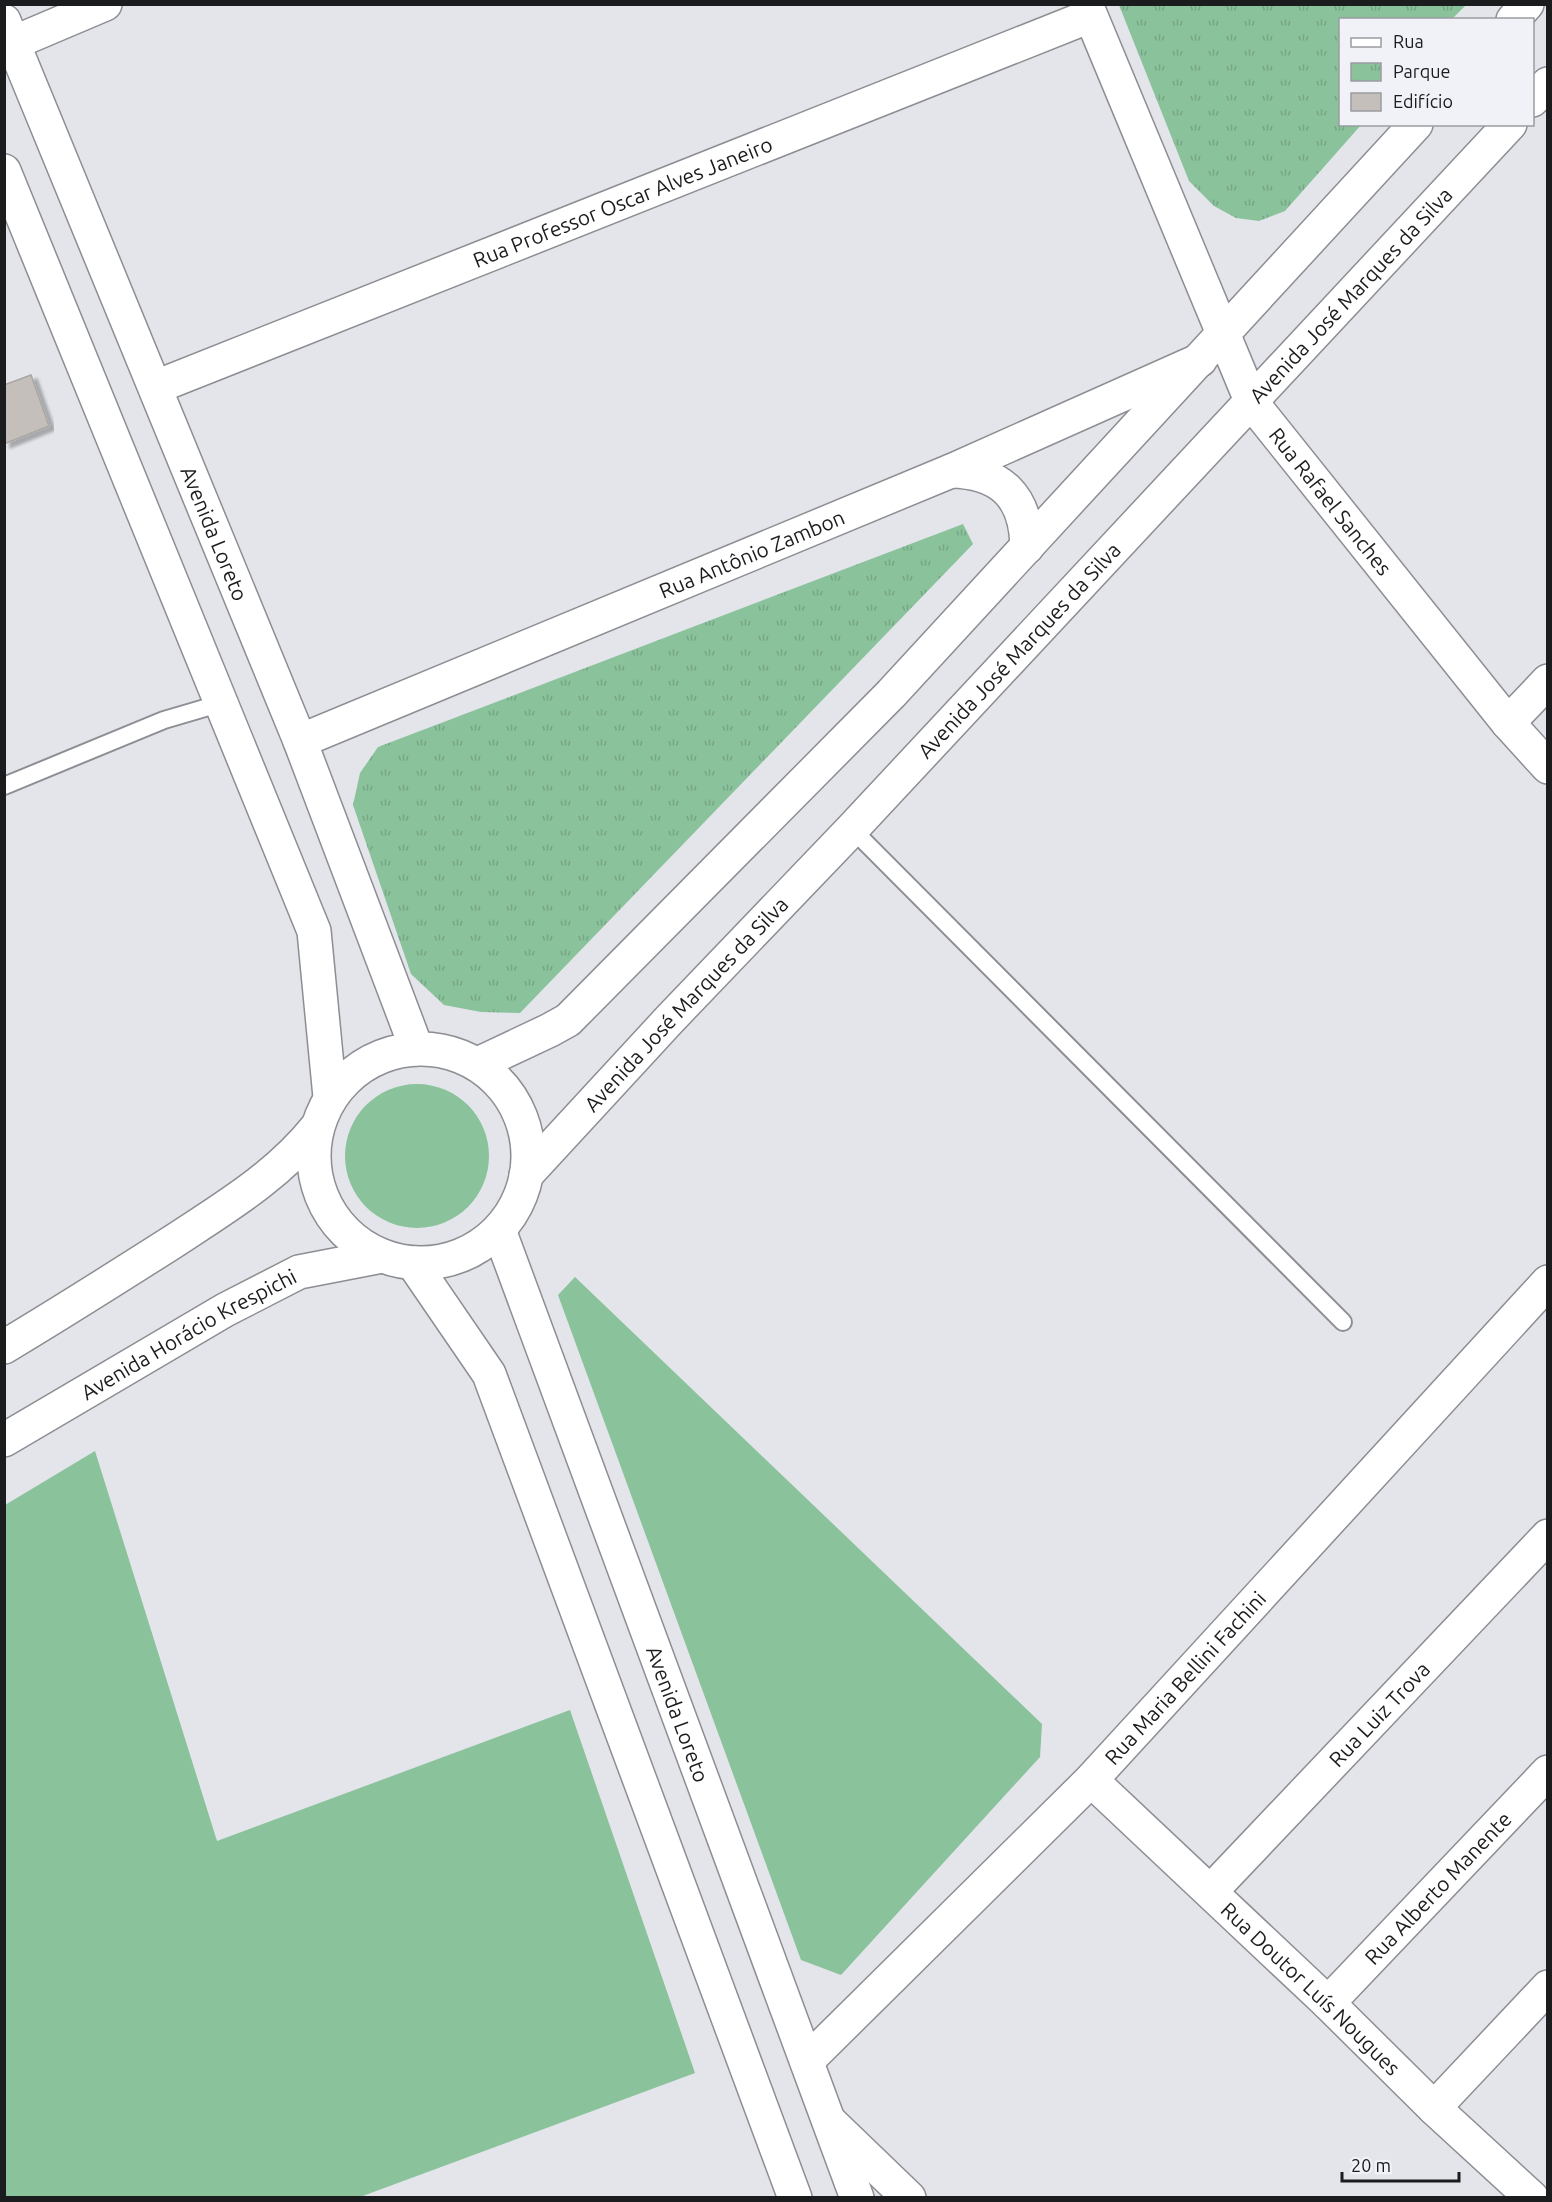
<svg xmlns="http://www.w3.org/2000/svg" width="1552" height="2202" font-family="Ubuntu,sans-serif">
<defs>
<pattern id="park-tufts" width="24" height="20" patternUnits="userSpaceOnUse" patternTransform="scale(1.5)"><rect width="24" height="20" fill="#8ac29b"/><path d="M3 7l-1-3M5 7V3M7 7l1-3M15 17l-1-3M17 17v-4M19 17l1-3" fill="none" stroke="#76a685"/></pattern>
<filter id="shadow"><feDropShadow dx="6" dy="4" stdDeviation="1.5" flood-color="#0004"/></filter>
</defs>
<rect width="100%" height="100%" fill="#e3e5ea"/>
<!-- grass -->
<g fill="#8ac29b">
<circle cx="417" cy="1156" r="72"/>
<path d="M575 1277 1042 1724 1040 1757 841 1975 801 1960 558 1295Z"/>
<path d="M95 1451 217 1841 570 1710 695 2073 360 2197H5V1505Z"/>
</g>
<!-- park -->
<g fill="url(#park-tufts)">
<path d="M1119 5H1466L1452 19 1340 20V124L1361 125 1285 211 1259 221 1236 218 1214 206 1189 181Z"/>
<path d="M963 524 973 544 520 1013 481 1012 444 1005 411 974 353 805 360 773 378 747Z"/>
</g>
<!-- building -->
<path fill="#c4bfbb" stroke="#aaa6a2" stroke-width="1.5" filter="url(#shadow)" d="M31 375 49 426 4 444V385Z"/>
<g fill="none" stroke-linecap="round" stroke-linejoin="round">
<defs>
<g id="lane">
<path d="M4 786 164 720 222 703"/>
<path d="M852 829 1343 1322"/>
</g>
<g id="street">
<path id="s1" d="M1086 4 1252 403 1508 723 1548 767"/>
<path d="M13 43 105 4"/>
<path id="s2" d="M156 387 1090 16"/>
<path d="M951 471C1001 472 1026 496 1027 547"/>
<path d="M1508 723 1548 681"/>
<path id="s3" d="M300 741 951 471 1200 360"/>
<path id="s4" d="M1091 1780 1328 2003 1434 2108 1532 2198"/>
<path id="s5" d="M1211 1891 1548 1536"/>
<path id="s6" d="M1328 2003 1548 1772"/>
<path id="s7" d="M808 2060 1091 1780 1548 1282"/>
<path d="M1434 2108 1548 1987"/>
<path d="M829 2121 909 2198"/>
</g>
<g id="secondary">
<path d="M1513 20 1527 4"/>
<path id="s8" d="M4 21 300 741 416 1047"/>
<path d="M1532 100 1548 84"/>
<path d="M4 171 314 931 330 1097"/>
<circle cx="421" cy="1156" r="107"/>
<path d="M478 1064 550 1030 568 1020 891 694 1416 124"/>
<path id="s9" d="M526 1175 669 1020 852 829 1510 124"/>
<path id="s10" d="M499 1230 857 2198"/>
<path d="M413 1263 489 1374 795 2198"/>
<path d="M4 1347C61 1313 116 1278 171 1243 224 1208 277 1177 317 1127"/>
<path id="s11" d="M4 1440 225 1310 299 1272 382 1256"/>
</g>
</defs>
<!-- lane casing -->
<use href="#lane" stroke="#8c8e93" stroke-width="20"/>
<!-- street casing -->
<use href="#street" stroke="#8c8e93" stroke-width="36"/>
<!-- secondary casing -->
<use href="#secondary" stroke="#8c8e93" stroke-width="36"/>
<!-- lane -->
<use href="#lane" stroke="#fff" stroke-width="16"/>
<!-- street -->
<use href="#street" stroke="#fff" stroke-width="33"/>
<!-- secondary -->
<use href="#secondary" stroke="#fff" stroke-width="33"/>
</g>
<g text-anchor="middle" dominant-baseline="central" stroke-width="5" stroke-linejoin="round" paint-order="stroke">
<!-- street labels -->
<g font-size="21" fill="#1b1c1e" stroke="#f0f2f8">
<text stroke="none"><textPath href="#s2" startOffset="502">Rua Professor Oscar Alves Janeiro</textPath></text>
<text stroke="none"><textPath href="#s9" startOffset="1206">Avenida José Marques da Silva</textPath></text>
<text stroke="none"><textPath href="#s1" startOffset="558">Rua Rafael Sanches</textPath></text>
<text stroke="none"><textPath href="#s8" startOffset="554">Avenida Loreto</textPath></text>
<text stroke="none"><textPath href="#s3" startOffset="489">Rua Antônio Zambon</textPath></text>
<text stroke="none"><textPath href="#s9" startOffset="720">Avenida José Marques da Silva</textPath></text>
<text stroke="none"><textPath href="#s9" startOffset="234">Avenida José Marques da Silva</textPath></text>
<text stroke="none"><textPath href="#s11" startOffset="213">Avenida Horácio Krespichi</textPath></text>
<text stroke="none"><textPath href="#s7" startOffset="537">Rua Maria Bellini Fachini</textPath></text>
<text stroke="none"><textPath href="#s10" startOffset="516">Avenida Loreto</textPath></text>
<text stroke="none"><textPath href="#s5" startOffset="244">Rua Luiz Trova</textPath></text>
<text stroke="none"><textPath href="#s6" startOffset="159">Rua Alberto Manente</textPath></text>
<text stroke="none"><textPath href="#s4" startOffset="303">Rua Doutor Luís Nougues</textPath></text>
</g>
</g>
<!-- border -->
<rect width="1552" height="2202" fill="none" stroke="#1b1c1e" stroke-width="12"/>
<!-- legend -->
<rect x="1339" y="18" width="195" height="108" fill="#f0f2f8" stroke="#9b9ca1" stroke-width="1.5"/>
<rect x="1351" y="38" width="30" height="9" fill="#ffffff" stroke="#9b9ca1" stroke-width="1.5"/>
<text x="1393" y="48" font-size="18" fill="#1b1c1e">Rua</text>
<rect x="1351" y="63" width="30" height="18" fill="url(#park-tufts)" stroke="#9b9ca1" stroke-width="1.5"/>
<text x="1393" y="78" font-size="18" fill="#1b1c1e">Parque</text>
<rect x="1351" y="93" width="30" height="18" fill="#c4bfbb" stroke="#9b9ca1" stroke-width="1.5"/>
<text x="1393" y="108" font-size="18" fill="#1b1c1e">Edifício</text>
<!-- scale -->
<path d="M1342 2172v9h117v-9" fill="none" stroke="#1b1c1e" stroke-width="3"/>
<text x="1351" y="2172" font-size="18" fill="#1b1c1e" stroke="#f0f2f8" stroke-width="4.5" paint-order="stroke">20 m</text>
</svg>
